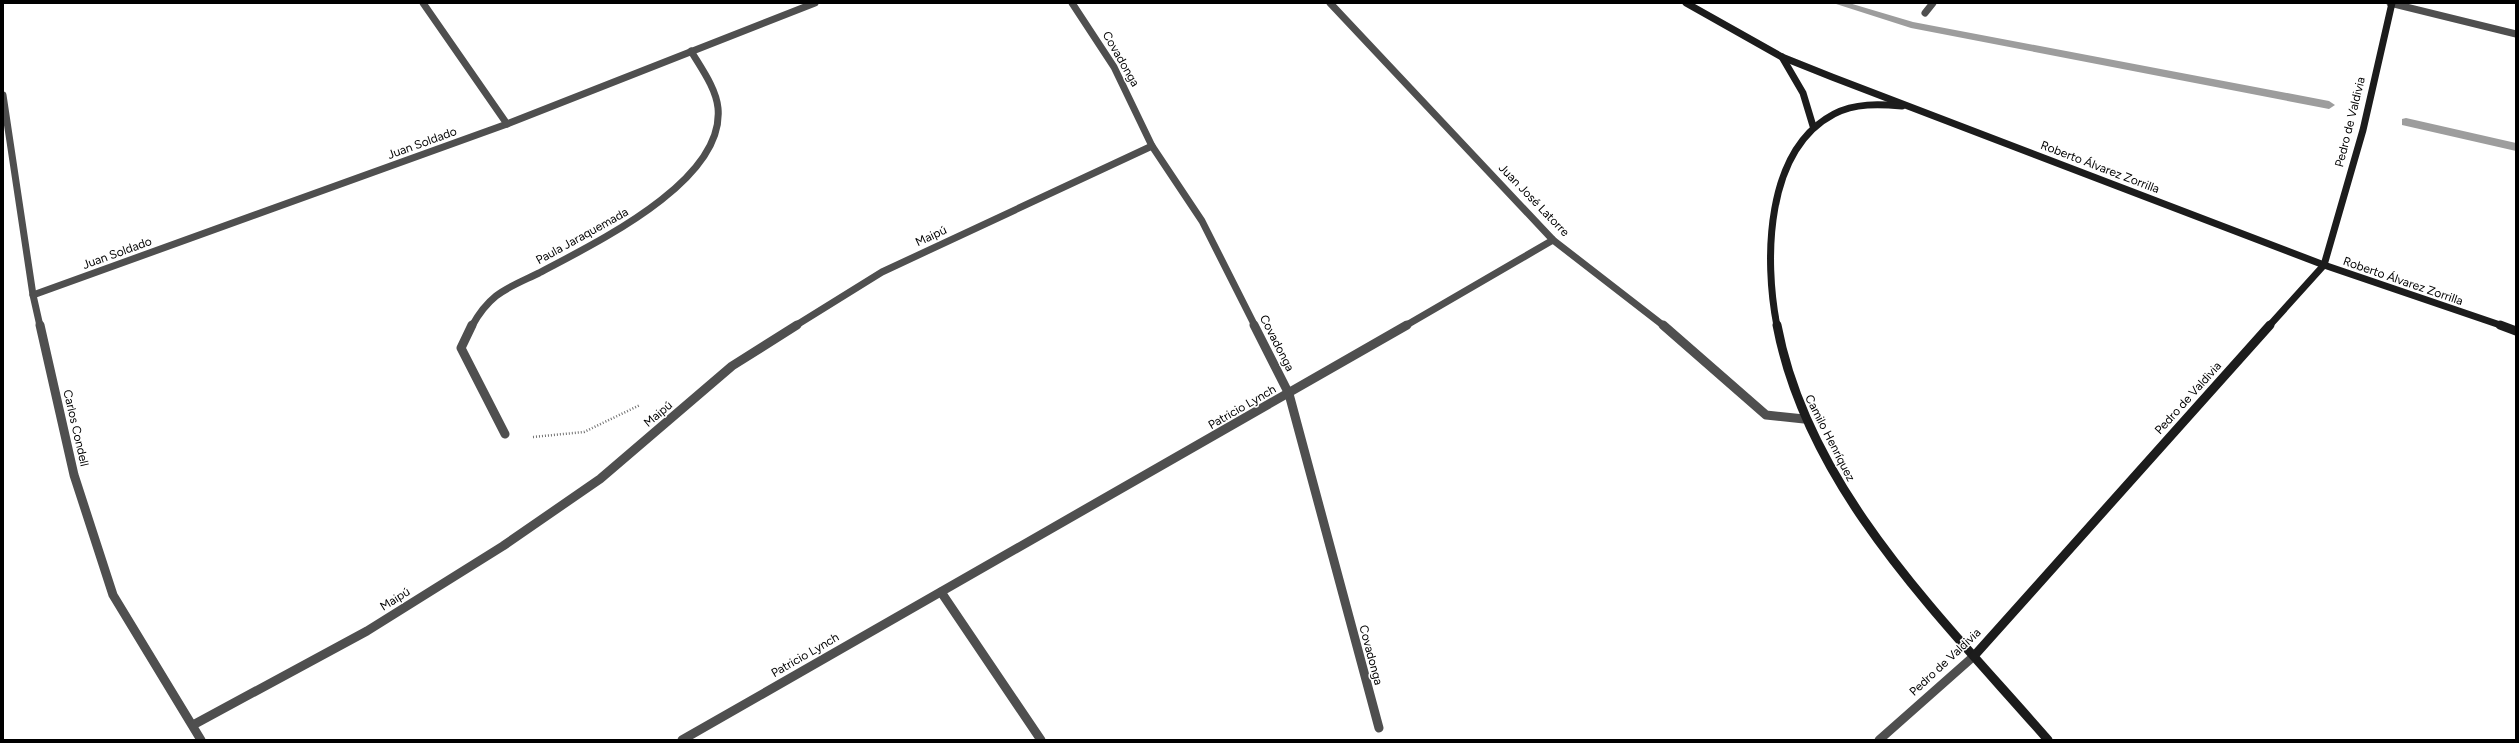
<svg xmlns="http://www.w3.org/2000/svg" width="2519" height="743" font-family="Figtree,sans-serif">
<rect width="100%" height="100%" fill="#fff"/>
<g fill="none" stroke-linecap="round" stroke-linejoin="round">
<!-- stream -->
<g fill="#9d9d9d" fill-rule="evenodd">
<path d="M1833 3H1849L1913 22 2329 101 2335 105 2329 109 1911 28Z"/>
<path d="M2406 118 2516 143V151L2402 125V119Z"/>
</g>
<!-- path -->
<path stroke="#717171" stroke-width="2.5" stroke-dasharray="1 2" stroke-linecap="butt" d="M533 437 584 432 640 405"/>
<!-- street-far1 -->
<g stroke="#4f4f4f" stroke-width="7">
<path d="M423 3 507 124"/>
<path d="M1072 3 1114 67 1152 146 1202 221 1255 326"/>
<path d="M1330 3 1553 240 1664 326"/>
<path d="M2390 3 2516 34"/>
<path d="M1925 13 1933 3"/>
<path d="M3 95 33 295 40 326"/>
<path d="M33 295 507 124 815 3"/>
<path d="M472 326C478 315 486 304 496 296 509 286 525 280 539 273 593 244 725 182 718 108 716 88 701 68 691 51"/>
<path d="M795 326 882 272 1152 146"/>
<path d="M1405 326 1553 240"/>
</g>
<!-- street -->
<g stroke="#4f4f4f" stroke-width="9">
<path d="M40 325 74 475 113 595 201 740"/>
<path d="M472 325 461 348 505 434"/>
<path d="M1254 325 1289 394 1379 728"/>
<path d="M1663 325 1766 415 1804 419"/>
<path d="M941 592 1041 740"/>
<path d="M193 725 367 631 503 546 600 479 732 366 797 325"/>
<path d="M682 740 1407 325"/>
<path d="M1879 740 1974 656"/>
</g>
<!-- secondary-far1 -->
<g stroke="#1c1c1c" stroke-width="7">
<path d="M1686 3 1782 57 1832 77 2324 265 2503 326"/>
<path d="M1782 57 1803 93 1813 126"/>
<path d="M1777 326C1764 260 1765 150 1834 114 1855 103 1879 104 1902 106"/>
<path d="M2269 326 2324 265 2363 130 2392 3"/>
</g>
<!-- secondary -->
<g stroke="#1c1c1c" stroke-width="9">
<path d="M1777 325C1808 490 1942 618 2048 740"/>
<path d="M2500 325 2516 331"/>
<path d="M1974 656 2270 325"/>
</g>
</g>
<g text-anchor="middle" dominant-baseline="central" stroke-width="3" stroke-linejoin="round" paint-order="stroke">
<!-- street labels -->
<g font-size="12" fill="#000" stroke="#fff">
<text transform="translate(1121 59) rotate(60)">Covadonga</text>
<text transform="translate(2350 122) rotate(-76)">Pedro de Valdivia</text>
<text transform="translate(422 143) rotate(-20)">Juan Soldado</text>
<text transform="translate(2100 167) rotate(21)">Roberto Álvarez Zorrilla</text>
<text transform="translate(1534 200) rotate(46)">Juan José Latorre</text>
<text transform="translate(582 236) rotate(-29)">Paula Jaraquemada</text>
<text transform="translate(931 236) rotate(-25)">Maipú</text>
<text transform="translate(117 253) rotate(-20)">Juan Soldado</text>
<text transform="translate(2403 281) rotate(19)">Roberto Álvarez Zorrilla</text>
<text transform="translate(1277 343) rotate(63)">Covadonga</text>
<text transform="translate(2188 398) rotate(-48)">Pedro de Valdivia</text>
<text transform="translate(1242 407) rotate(-30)">Patricio Lynch</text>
<text transform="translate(658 414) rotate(-40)">Maipú</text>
<text transform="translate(76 428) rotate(77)">Carlos Condell</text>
<text transform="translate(1830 438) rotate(63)">Camilo Henríquez</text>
<text transform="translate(395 599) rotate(-32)">Maipú</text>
<text transform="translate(805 655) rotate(-30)">Patricio Lynch</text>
<text transform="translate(1371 655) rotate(75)">Covadonga</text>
<text transform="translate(1945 662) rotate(-43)">Pedro de Valdivia</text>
</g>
</g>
<!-- border -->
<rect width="2519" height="743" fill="none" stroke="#000000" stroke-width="8"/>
</svg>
